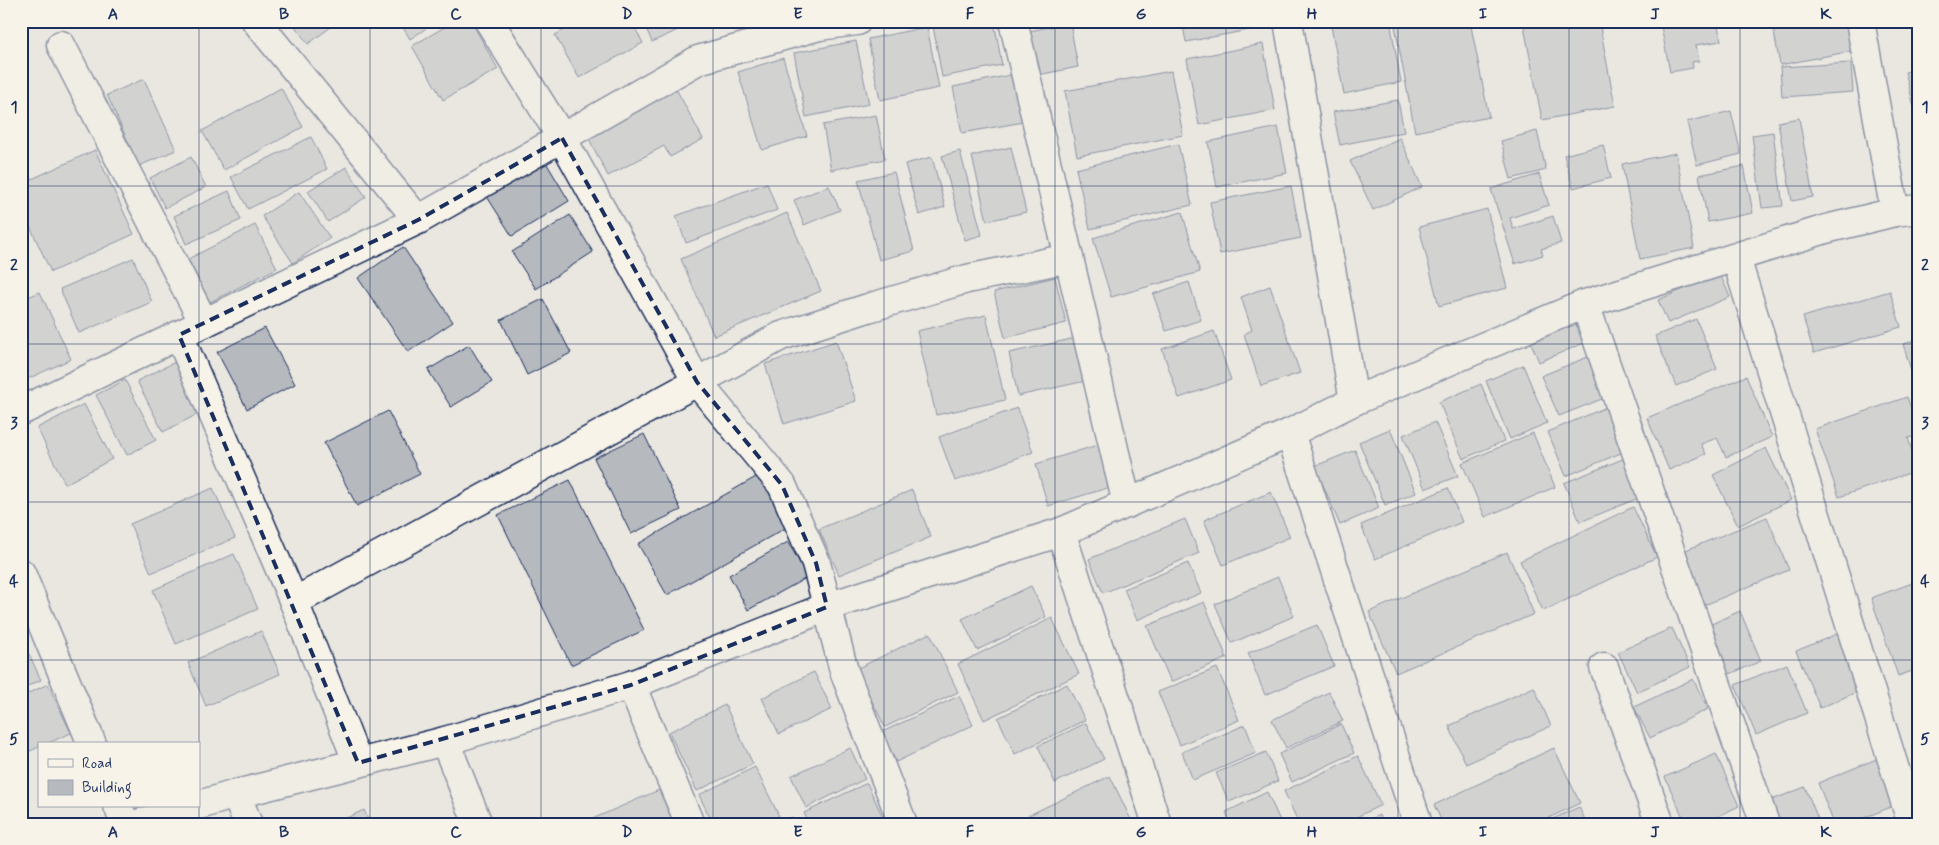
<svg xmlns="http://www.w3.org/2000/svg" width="1939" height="845" font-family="Mynerve,sans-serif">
<rect width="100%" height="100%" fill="#eae7e0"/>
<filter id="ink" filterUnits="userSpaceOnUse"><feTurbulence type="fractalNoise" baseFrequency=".02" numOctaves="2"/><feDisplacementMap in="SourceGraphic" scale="10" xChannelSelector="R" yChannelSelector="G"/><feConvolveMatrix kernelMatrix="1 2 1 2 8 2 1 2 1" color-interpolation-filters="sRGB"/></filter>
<g filter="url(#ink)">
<!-- building -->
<g fill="#b6babf" stroke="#1b2f5e">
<path d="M291 21H339L308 44Z"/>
<path d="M399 21H437L410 39Z"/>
<path d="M455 21H471L498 69 443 100 412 46Z"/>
<path d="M581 21H631L643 43 579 78 555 35Z"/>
<path d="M643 21H674L678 30 652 42Z"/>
<path d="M956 21H994L1002 65 942 77 933 26Z"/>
<path d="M1182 21H1253L1254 29 1186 42Z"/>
<path d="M1330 21H1390L1401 82 1344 94Z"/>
<path d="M1394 21H1470L1489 117 1415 132Z"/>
<path d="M1523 21H1599L1615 106 1542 120Z"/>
<path d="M1660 21H1717L1721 41 1696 45 1699 61 1692 62 1693 68 1670 72Z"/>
<path d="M1772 21H1851L1857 50 1780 65Z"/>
<path d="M1070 23 1078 67 1033 76 1024 32Z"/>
<path d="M927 27 939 88 880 100 868 39Z"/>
<path d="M856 41 869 104 806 117 794 53Z"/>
<path d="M1263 44 1275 110 1199 125 1187 59Z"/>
<path d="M783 58 807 136 762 150 738 72Z"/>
<path d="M1851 63 1853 92 1782 97 1780 67Z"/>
<path d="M1918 69V113L1916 114 1905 72Z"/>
<path d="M1171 71 1183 135 1077 156 1065 91Z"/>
<path d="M1020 73 1029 121 962 133 953 87Z"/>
<path d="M144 79 176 150 139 166 107 95Z"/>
<path d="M674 85 703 139 670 157 664 146 608 176 586 133Z"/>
<path d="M281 88 303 127 224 170 202 131Z"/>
<path d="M1398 100 1404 132 1340 145 1333 112Z"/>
<path d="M1731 111 1741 154 1697 165 1687 122Z"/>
<path d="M876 115 885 159 831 170 823 125Z"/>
<path d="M1799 118 1813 197 1792 201 1778 122Z"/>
<path d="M1278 127 1287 173 1217 187 1208 142Z"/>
<path d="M1537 131 1546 170 1511 179 1501 141Z"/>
<path d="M1773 132 1783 206 1762 208 1752 135Z"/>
<path d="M311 137 327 169 248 209 231 177Z"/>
<path d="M1400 138 1422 187 1373 210 1350 161Z"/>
<path d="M1178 144 1192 205 1090 229 1076 169Z"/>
<path d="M1603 145 1611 178 1573 188 1564 155Z"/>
<path d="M1011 147 1026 212 987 221 972 156Z"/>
<path d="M95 150 134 234 51 272 21 207V184Z"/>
<path d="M960 151 982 235 965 240 942 156Z"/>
<path d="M1676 153 1694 248 1640 259 1622 164Z"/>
<path d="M191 157 206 187 165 208 150 178Z"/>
<path d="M932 157 945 207 919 215 905 164Z"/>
<path d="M544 159 569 201 512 236 486 195Z"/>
<path d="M1744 166 1753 213 1708 222 1699 175Z"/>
<path d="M346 167 366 197 328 222 308 191Z"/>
<path d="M894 172 914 251 879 260 858 180Z"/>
<path d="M1539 174 1549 205 1510 218 1513 229 1553 216 1561 243 1541 249 1543 255 1515 264 1491 189Z"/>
<path d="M767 183 777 210 686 243 676 216Z"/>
<path d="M829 186 840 210 804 225 794 200Z"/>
<path d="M1291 186 1301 238 1220 254 1210 202Z"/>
<path d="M229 191 241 220 186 244 174 216Z"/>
<path d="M299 192 330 238 293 263 262 216Z"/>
<path d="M1487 209 1507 288 1439 306 1419 227Z"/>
<path d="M1182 212 1200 272 1111 297 1093 238Z"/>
<path d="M787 213 821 291 714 336 681 259Z"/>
<path d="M570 215 593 252 536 289 512 252Z"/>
<path d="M255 225 277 268 210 302 188 259Z"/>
<path d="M403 247 453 322 408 352 358 278Z"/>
<path d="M133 258 152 302 79 333 60 289Z"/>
<path d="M1720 274 1730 297 1668 323 1658 300Z"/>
<path d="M1055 277 1066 323 1005 338 994 292Z"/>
<path d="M1189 282 1201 320 1166 331 1153 294Z"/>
<path d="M1270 286 1300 373 1261 386 1244 334 1252 330 1241 297Z"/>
<path d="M1890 291 1901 327 1814 353 1803 317Z"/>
<path d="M40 292 71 359 21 382V300Z"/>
<path d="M543 299 571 353 527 375 501 320Z"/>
<path d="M986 315 1005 400 936 415 917 331Z"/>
<path d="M1572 315 1584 343 1539 362 1527 333Z"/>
<path d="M1696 319 1717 369 1676 386 1655 336Z"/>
<path d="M265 328 295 384 247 409 217 352Z"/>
<path d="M1214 331 1231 380 1179 398 1162 349Z"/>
<path d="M1080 337 1090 380 1018 396 1009 353Z"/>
<path d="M1918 340V393L1903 344Z"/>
<path d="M836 341 856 401 784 424 765 364Z"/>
<path d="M469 345 492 382 451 407 428 370Z"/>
<path d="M1590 356 1607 397 1559 416 1541 376Z"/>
<path d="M175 362 200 413 163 432 137 381Z"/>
<path d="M1523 365 1547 423 1510 439 1486 381Z"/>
<path d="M1746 376 1772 437 1726 457 1717 438 1701 444 1706 454 1669 470 1647 418Z"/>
<path d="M125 380 156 440 127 455 96 395Z"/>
<path d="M1481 384 1504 441 1463 459 1439 402Z"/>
<path d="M1907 397 1918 428V436L1908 438 1918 470 1839 497 1815 429Z"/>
<path d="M84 404 112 459 65 484 37 428Z"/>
<path d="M1609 406 1628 450 1566 476 1548 432Z"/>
<path d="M1017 408 1033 452 955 481 939 437Z"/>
<path d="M388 411 420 474 357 506 324 443Z"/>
<path d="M1435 422 1458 476 1425 489 1403 435Z"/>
<path d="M1390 429 1416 493 1385 505 1359 442Z"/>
<path d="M1533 433 1555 487 1485 517 1462 463Z"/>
<path d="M644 434 681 510 631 534 594 458Z"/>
<path d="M1101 444 1114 486 1048 506 1036 464Z"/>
<path d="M1766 448 1791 500 1738 526 1713 475Z"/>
<path d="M1355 450 1379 508 1340 525 1315 466Z"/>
<path d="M1625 458 1641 497 1580 522 1564 483Z"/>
<path d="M763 473 791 525 667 595 638 544Z"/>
<path d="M570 480 644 630 571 665 498 515Z"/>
<path d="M213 488 235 538 151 573 130 524Z"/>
<path d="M1448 488 1462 522 1375 559 1361 525Z"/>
<path d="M912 490 931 537 839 575 819 529Z"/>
<path d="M1271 492 1290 537 1223 565 1204 520Z"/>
<path d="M1633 507 1657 557 1543 611 1520 561Z"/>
<path d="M1767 517 1789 570 1702 606 1681 552Z"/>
<path d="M1185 519 1199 553 1103 593 1089 559Z"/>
<path d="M788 542 808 577 748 610 729 575Z"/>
<path d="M1507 552 1534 614 1396 673 1369 612Z"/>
<path d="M234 554 258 609 176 644 153 590Z"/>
<path d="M1188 563 1201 593 1137 620 1124 589Z"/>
<path d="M1278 577 1294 616 1232 643 1215 604Z"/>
<path d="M1918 581V669L1898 676 1871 598Z"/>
<path d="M1031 586 1046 617 977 650 962 619Z"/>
<path d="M1204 602 1227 658 1171 682 1147 626Z"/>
<path d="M1740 611 1761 661 1725 676 1705 627Z"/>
<path d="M1052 618 1079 674 984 720 958 664Z"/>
<path d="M1317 625 1334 666 1265 695 1248 653Z"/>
<path d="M1672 628 1690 667 1637 692 1618 652Z"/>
<path d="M261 631 280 674 206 706 188 663Z"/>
<path d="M930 633 958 692 885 727 856 669Z"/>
<path d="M1837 634 1861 690 1820 708 1796 651Z"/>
<path d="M23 641 41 680 21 689V642Z"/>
<path d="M1787 664 1807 713 1756 735 1735 685Z"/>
<path d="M1217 668 1239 720 1180 745 1158 692Z"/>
<path d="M814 672 832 709 779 734 762 698Z"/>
<path d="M1693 679 1708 709 1650 738 1634 707Z"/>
<path d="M48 684 71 733 46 744H39V747L21 755V697Z"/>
<path d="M1067 684 1085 720 1015 754 998 718Z"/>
<path d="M1534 687 1551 726 1466 764 1449 726Z"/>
<path d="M1329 692 1343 721 1286 748 1272 720Z"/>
<path d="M959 696 973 725 896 762 882 732Z"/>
<path d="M725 705 753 764 697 791 669 732Z"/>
<path d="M1086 723 1104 759 1055 783 1038 746Z"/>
<path d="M1341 724 1354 753 1292 782 1279 754Z"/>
<path d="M1245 725 1256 753 1193 780 1182 752Z"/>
<path d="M850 748 865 779 806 808 791 776Z"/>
<path d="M1554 748 1580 803 1536 824H1443L1434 805Z"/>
<path d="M1266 752 1278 781 1229 802 1216 773Z"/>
<path d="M1716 754 1739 806 1702 824H1686L1665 777Z"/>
<path d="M1358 756 1381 805 1342 824H1299L1284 791Z"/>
<path d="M1879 758 1898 804 1849 824H1834L1818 783Z"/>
<path d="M755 767 779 816 763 824H713L699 795Z"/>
<path d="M1110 776 1133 824H1030L1027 816Z"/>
<path d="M867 783 886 824H809L804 813Z"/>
<path d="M1805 787 1820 824H1772L1764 803Z"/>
<path d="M659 790 674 824H591L590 820Z"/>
<path d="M1267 792 1281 823 1231 824 1226 812Z"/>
<path d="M1579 807 1587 824H1542Z"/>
<path d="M364 810 370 824H333Z"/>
<path d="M1379 815 1383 824H1361Z"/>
<path d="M792 817 796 824H778Z"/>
<path d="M1734 818 1737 824H1720Z"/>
</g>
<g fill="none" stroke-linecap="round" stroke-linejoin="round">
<defs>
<g id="minor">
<path d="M256 21 418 220"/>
<path d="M489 21 562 138 697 382 782 485 816 563 844 671 903 824"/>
<path d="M1013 21 1127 504"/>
<path d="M1288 21 1354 401"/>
<path d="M1860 21 1895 212"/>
<path d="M61 45 204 323"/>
<path d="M1736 258 1912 824"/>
<path d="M1585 304 1765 824"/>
<path d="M179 335 294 602 358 763"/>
<path d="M21 411 418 220 698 60 819 26 857 21"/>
<path d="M1290 433 1418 824"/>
<path d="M1061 532 1157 824"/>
<path d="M21 573 92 744"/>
<path d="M294 602 781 336 868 308 967 279 1069 258"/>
<path d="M1604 667 1660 824"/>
<path d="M631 685 690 824"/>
<path d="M445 741 478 824"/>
<path d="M236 794 248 824"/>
<path d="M199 805 236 794 445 741 631 685 827 607 1061 532 1290 433 1354 401 1585 304 1826 229 1895 212 1918 209"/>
<path d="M118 806 125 824"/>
<path d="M137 824 195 806"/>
</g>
</defs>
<!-- minor casing -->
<use href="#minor" stroke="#1b2f5e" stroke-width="31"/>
<!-- minor -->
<use href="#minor" stroke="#f7f3e8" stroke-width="28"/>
</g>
</g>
<!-- marked area -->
<path d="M0 0H1939V845H0ZM562 138 697 382 782 485 816 563 827 607 631 685 358 763 179 335 418 220Z" fill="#eae7e0" fill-opacity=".55" fill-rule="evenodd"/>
<path fill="none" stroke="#1b2f5e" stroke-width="4" stroke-dasharray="10 6" stroke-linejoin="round" d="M562 138 697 382 782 485 816 563 827 607 631 685 358 763 179 335 418 220Z"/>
<!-- grid -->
<path fill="none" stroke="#1b2f5e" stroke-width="1" stroke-opacity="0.55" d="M199 21V824M370 21V824M541 21V824M713 21V824M884 21V824M1055 21V824M1226 21V824M1398 21V824M1569 21V824M1740 21V824M21 186H1918M21 344H1918M21 502H1918M21 660H1918"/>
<!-- margin -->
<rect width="1939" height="845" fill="none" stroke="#f7f3e8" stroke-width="55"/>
<!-- legend -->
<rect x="38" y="742" width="162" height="65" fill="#f7f3e8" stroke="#9fa5b1"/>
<rect x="48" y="759" width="25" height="8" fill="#f7f3e8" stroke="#9fa5b1"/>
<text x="82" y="768" font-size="15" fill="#1b2f5e">Road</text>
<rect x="48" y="780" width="25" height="15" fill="#b6babf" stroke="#9fa5b1"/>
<text x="82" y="792" font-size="15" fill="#1b2f5e">Building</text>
<rect x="28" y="28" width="1884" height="790" fill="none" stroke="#1b2f5e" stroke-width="2"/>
<g font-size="16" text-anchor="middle" font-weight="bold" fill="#1b2f5e">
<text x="113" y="19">A</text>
<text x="284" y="19">B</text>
<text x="456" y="19">C</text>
<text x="627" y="19">D</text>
<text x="798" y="19">E</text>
<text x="970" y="19">F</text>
<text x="1141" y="19">G</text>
<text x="1312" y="19">H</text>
<text x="1483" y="19">I</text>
<text x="1655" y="19">J</text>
<text x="1826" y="19">K</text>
<text x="14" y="112">1</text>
<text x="1925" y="112">1</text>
<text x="14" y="270">2</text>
<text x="1925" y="270">2</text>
<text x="14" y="428">3</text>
<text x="1925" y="428">3</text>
<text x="14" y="586">4</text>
<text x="1925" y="586">4</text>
<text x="14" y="744">5</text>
<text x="1925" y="744">5</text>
<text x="113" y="837">A</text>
<text x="284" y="837">B</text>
<text x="456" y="837">C</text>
<text x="627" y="837">D</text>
<text x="798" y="837">E</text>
<text x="970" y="837">F</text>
<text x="1141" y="837">G</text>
<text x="1312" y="837">H</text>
<text x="1483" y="837">I</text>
<text x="1655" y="837">J</text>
<text x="1826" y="837">K</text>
</g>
</svg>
